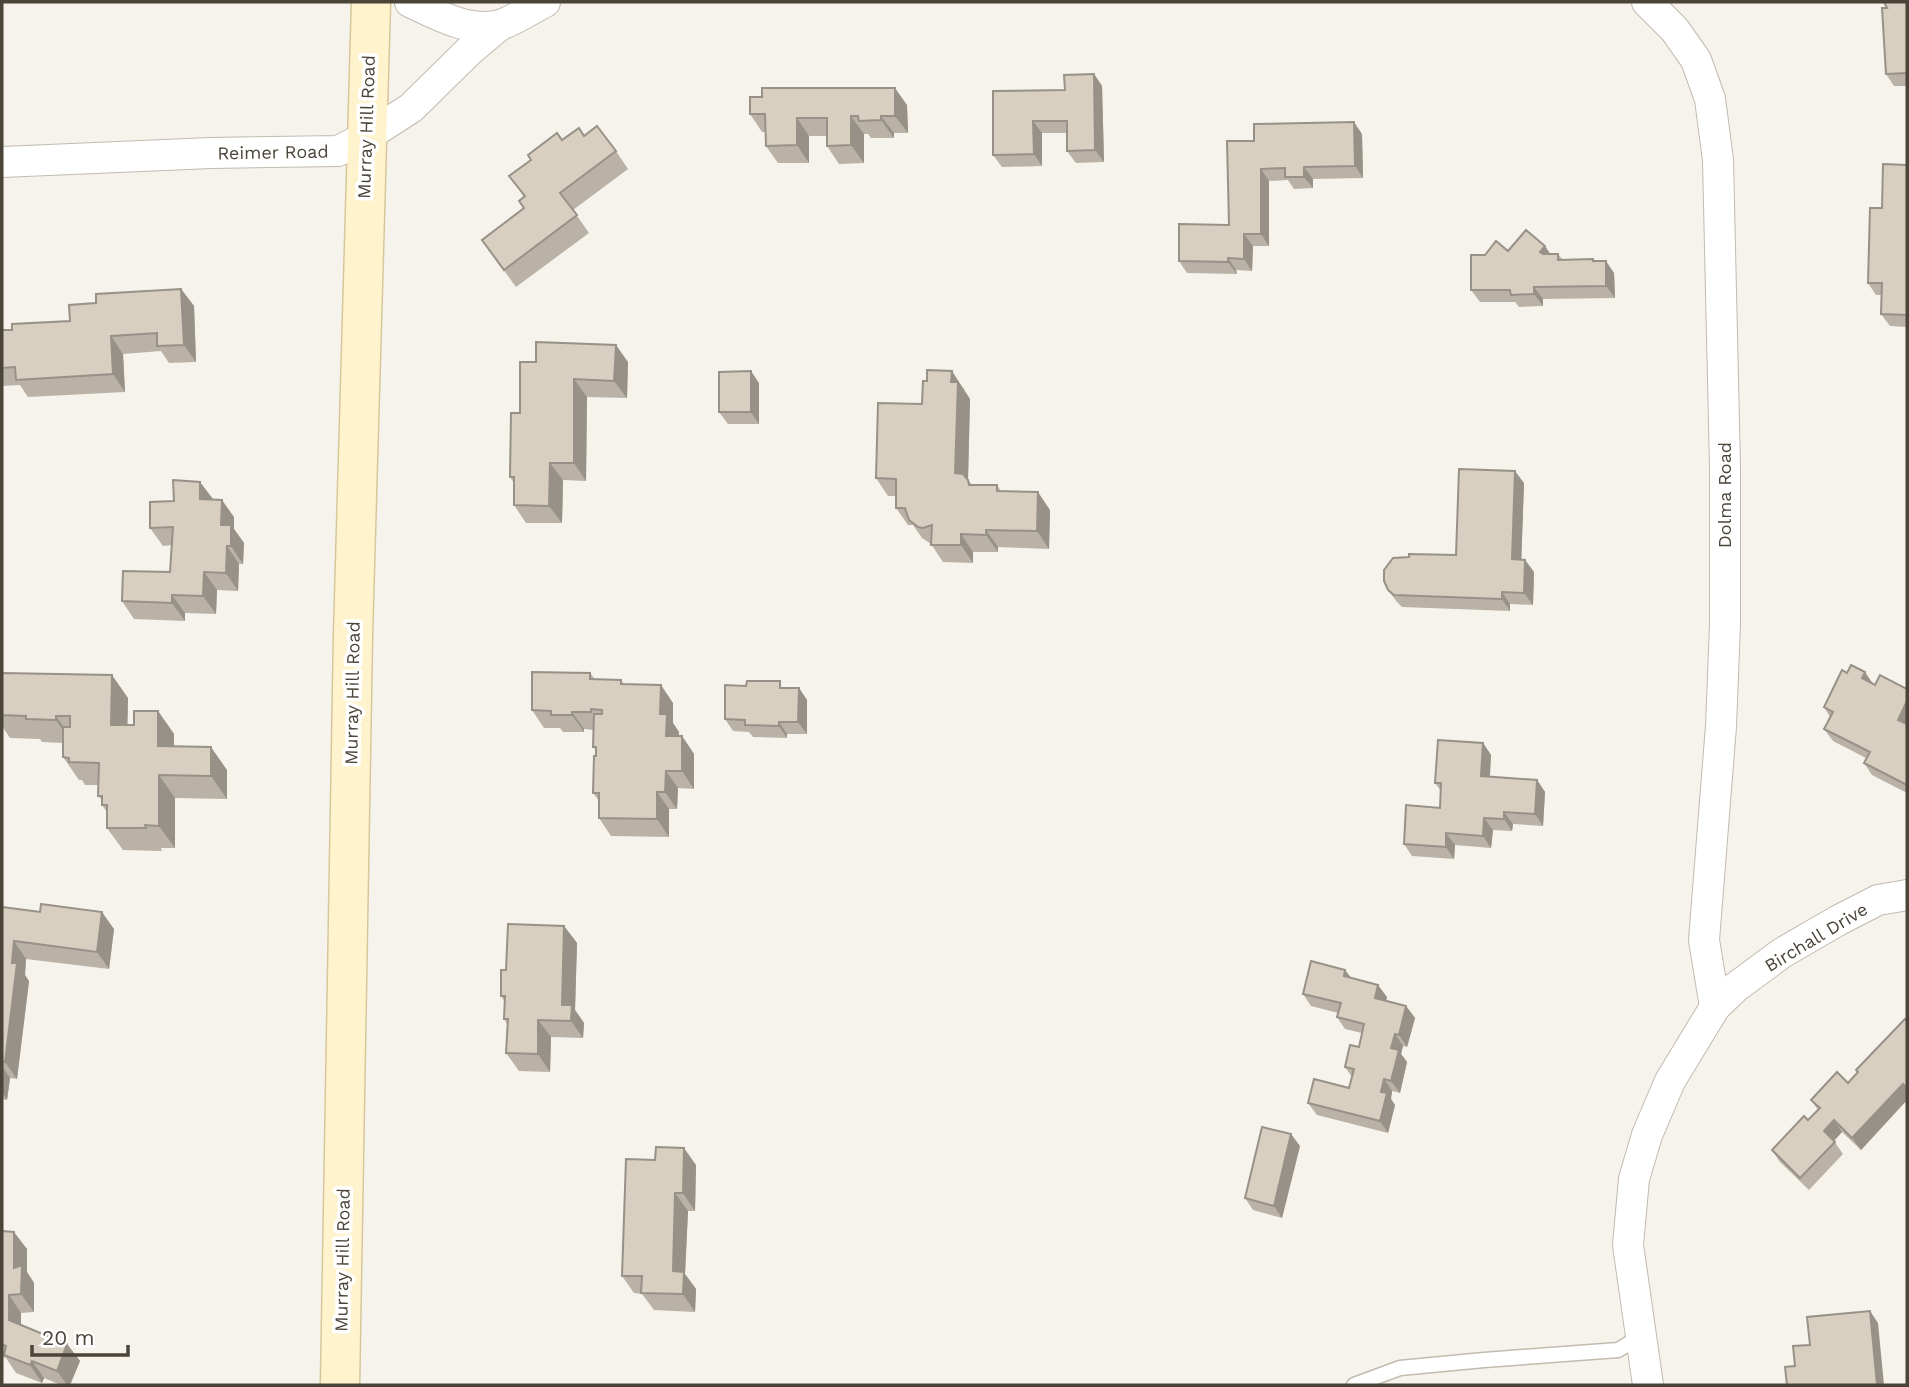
<svg xmlns="http://www.w3.org/2000/svg" width="1909" height="1387" font-family="'Work Sans',sans-serif">
<rect width="100%" height="100%" fill="#f6f3ec"/>
<g fill="none" stroke-linecap="round" stroke-linejoin="round">
<defs>
<path id="lane" d="M1354 1385 1400 1368 1484 1360 1618 1350 1640 1337"/>
<g id="street">
<path d="M410 2C437 15 470 33 500 25 513 21 533 8 545 2"/>
<path d="M1647 2 1675 30 1696 60 1710 99 1718 160 1725 467V624L1721 726 1704 940 1715 1007"/>
<path d="M2 162 211 153 338 151 366 137 411 108 469 51 500 25"/>
<path d="M1648 1385 1628 1245 1634 1179 1647 1135 1670 1081 1715 1007 1736 987 1782 953 1839 920 1878 900 1907 895"/>
</g>
<path id="secondary" d="M340 1385 353 635 371 2"/>
</defs>
<!-- lane casing -->
<use href="#lane" stroke="#c2bbae" stroke-width="17"/>
<!-- street casing -->
<use href="#street" stroke="#c2bbae" stroke-width="32"/>
<!-- secondary casing -->
<use href="#secondary" stroke="#d6c79b" stroke-width="41"/>
<!-- lane -->
<use href="#lane" stroke="#fff" stroke-width="14"/>
<!-- street -->
<use href="#street" stroke="#fff" stroke-width="30"/>
<!-- secondary -->
<use href="#secondary" stroke="#fff3cd" stroke-width="38"/>
</g>
<!-- wall -->
<g fill="#bab2a6">
<path d="M1907 2V86H1894L1886 74 1887 8Z"/>
<path d="M1094 74 1102 86 1104 162 1076 163 1067 151V133H1042V166L1002 167 993 155 1065 90Z"/>
<path d="M907 105 908 133H894V138H871L868 134H864V163L839 164 827 146V136H809V163H778L766 146 765 132H762L750 114Z"/>
<path d="M1362 134 1363 178 1313 179V188L1294 189 1288 180 1269 181V246H1253L1252 271 1236 270 1237 274 1187 273 1179 261 1229 225 1254 141Z"/>
<path d="M584 136 616 151 628 169 573 210 589 233 516 287 482 240 524 208V197L509 176 562 140Z"/>
<path d="M1907 165V327L1890 326 1881 314 1882 295H1876L1868 283 1882 208Z"/>
<path d="M1508 251 1558 254 1562 259H1593L1614 273 1615 298 1543 299V306L1519 307 1515 302H1480L1471 290 1485 255Z"/>
<path d="M181 289 194 306 196 362 169 363 161 351 123 354 125 392 28 397 20 385 2 386V330H12L70 321 96 303Z"/>
<path d="M520 362H628L627 398 587 397 586 481 563 480 562 523H526L514 505V483L510 477 520 413Z"/>
<path d="M759 383V424H728L719 412Z"/>
<path d="M964 388V391L970 399 968 480 971 485H997L1001 491 1050 510 1049 549 998 547V552H973V563L943 562 931 544 922 538 913 525H908L896 508V496H888L876 478 922 404Z"/>
<path d="M1524 483 1521 560H1525L1534 572 1533 605 1510 604V611L1402 607 1397 602 1388 590 1456 555Z"/>
<path d="M213 500 234 517V529L244 543 243 564H239L238 591 217 590 216 614 185 613V621L134 619 122 601 170 572 172 545 163 546 150 528Z"/>
<path d="M2 673 128 698 127 725H134L158 711 174 734V746L227 770V799L175 798V848H161L162 851 123 850 107 828V812L102 805V800L98 796 99 785H85L82 780H79L63 757V743L42 742 40 739 10 738 2 726Z"/>
<path d="M590 673 595 679 621 680 624 684 673 703V723L679 732V736H682L694 754V789L678 788 677 809H669V837L611 836 599 818V801L593 793 596 750 593 747 594 730 584 729V732H563L560 728H544L532 710Z"/>
<path d="M1873 684 1907 689V793L1872 775 1864 763 1866 758 1833 741 1824 729 1830 717 1824 707Z"/>
<path d="M746 686 799 688 807 700V734H787V738L753 737 749 732 733 731 725 719Z"/>
<path d="M1483 743 1491 755 1490 777 1537 780 1545 792 1543 826 1513 824 1512 831 1493 830 1491 848 1455 845 1454 859 1412 856 1404 844 1440 808 1441 791 1435 783Z"/>
<path d="M2 907 114 929 109 969 26 959 25 975 29 981 17 1079 10 1078 7 1100 2 1099Z"/>
<path d="M564 926 577 943 575 1010 584 1023 583 1038 551 1037 550 1072 519 1071 506 1053 507 1024 504 1019 505 1002 501 996 506 970Z"/>
<path d="M1345 970 1351 978 1387 997 1386 1001 1406 1006 1415 1018 1407 1047 1403 1046 1401 1054 1407 1062 1400 1093 1392 1091 1391 1099 1395 1105 1388 1133 1317 1115 1308 1103 1349 1088 1352 1077 1345 1067 1359 1047 1362 1033 1345 1029 1337 1017 1338 1013 1311 1006 1303 994Z"/>
<path d="M1907 1021V1100L1861 1150 1842 1132 1834 1141 1843 1154 1809 1190 1780 1162 1772 1150 1808 1120 1818 1110 1811 1100 1848 1083 1858 1072 1856 1070Z"/>
<path d="M1300 1146 1282 1218 1253 1210 1245 1198Z"/>
<path d="M626 1159 696 1165 695 1211H688L685 1274 696 1289 695 1312 654 1310 642 1294 634 1293 622 1276Z"/>
<path d="M2 1231 27 1249V1272L34 1283V1312L21 1313V1325L67 1344 80 1361 70 1385H61L44 1378 42 1383 16 1373 6 1358 2 1357Z"/>
</g>
<!-- shaded-wall -->
<g fill="#979187">
<path d="M1094 74 1102 86 1104 162 1095 150Z"/>
<path d="M895 88 907 105 908 133 895 116Z"/>
<path d="M851 116 864 134V163L851 145Z"/>
<path d="M881 116 894 133V138L881 120Z"/>
<path d="M797 118 809 136V163L797 145Z"/>
<path d="M1033 121 1042 133V166L1034 154Z"/>
<path d="M1354 122 1362 134 1363 178 1355 166Z"/>
<path d="M1304 167 1313 179V188L1304 177Z"/>
<path d="M1261 169 1269 181V246L1261 234Z"/>
<path d="M1244 234 1253 246 1252 271 1244 259Z"/>
<path d="M1545 246 1553 258 1548 264 1540 252Z"/>
<path d="M1228 258 1236 270 1237 274 1228 262Z"/>
<path d="M1606 261 1614 273 1615 298 1606 286Z"/>
<path d="M1534 287 1543 299V306L1534 294Z"/>
<path d="M181 289 194 306 196 362 184 345Z"/>
<path d="M111 336 123 354 125 392 113 374Z"/>
<path d="M616 345 628 362 627 398 614 381Z"/>
<path d="M751 371 759 383V424L751 412Z"/>
<path d="M952 371 970 399 968 480 980 497 955 473 951 382Z"/>
<path d="M574 379 587 397 586 481 574 463Z"/>
<path d="M550 463 563 480 562 523 549 506Z"/>
<path d="M1515 471 1524 483 1521 571 1512 559Z"/>
<path d="M200 482 213 499H200Z"/>
<path d="M1038 492 1050 510 1049 549 1037 531Z"/>
<path d="M222 500 234 517V529L244 543 243 564 231 546 221 525Z"/>
<path d="M986 530 998 547V552L986 535Z"/>
<path d="M961 534 973 552V563L961 545Z"/>
<path d="M227 546 239 564 238 591 226 573Z"/>
<path d="M1525 560 1534 572 1533 605 1524 593Z"/>
<path d="M204 572 217 590 216 614 203 596Z"/>
<path d="M1502 592 1510 604V611L1502 599Z"/>
<path d="M172 595 185 613V621L172 603Z"/>
<path d="M1865 672 1873 684 1862 678Z"/>
<path d="M112 675 128 698 127 748 111 725Z"/>
<path d="M661 685 673 703V723L679 732 678 753 666 736 660 714Z"/>
<path d="M799 688 807 700V734L798 722Z"/>
<path d="M1907 701V729L1898 720Z"/>
<path d="M158 711 174 734V769L158 746Z"/>
<path d="M572 712 584 729V732L572 715Z"/>
<path d="M56 716 72 739V743L56 720Z"/>
<path d="M779 722 787 734V738L779 726Z"/>
<path d="M682 736 694 754V789L682 771Z"/>
<path d="M1483 743 1491 755 1489 788 1481 776Z"/>
<path d="M211 747 227 770V799L211 776Z"/>
<path d="M666 771 678 788 677 809 665 792Z"/>
<path d="M159 775 175 798V848L159 826Z"/>
<path d="M1537 780 1545 792 1543 826 1535 814Z"/>
<path d="M657 792 669 809V837L657 819Z"/>
<path d="M1504 812 1513 824 1512 831 1504 819Z"/>
<path d="M1484 818 1493 830 1491 848 1483 836Z"/>
<path d="M1446 833 1455 845 1454 859 1446 847Z"/>
<path d="M102 912 114 929 109 969 97 952Z"/>
<path d="M564 926 577 943 575 1010 584 1023 583 1038 571 1021 562 1005Z"/>
<path d="M14 941 26 959 25 975 29 981 17 1079 5 1062Z"/>
<path d="M1345 970 1354 982 1344 976Z"/>
<path d="M1378 985 1387 997 1383 1010 1375 998Z"/>
<path d="M1406 1006 1415 1018 1407 1047 1399 1035Z"/>
<path d="M538 1020 551 1037 550 1072 538 1054Z"/>
<path d="M1395 1034 1403 1046 1401 1054 1407 1062 1400 1093 1391 1081V1048Z"/>
<path d="M2 1066 10 1078 7 1100 2 1092Z"/>
<path d="M1384 1079 1392 1091 1391 1099 1395 1105 1388 1133 1380 1121 1381 1092Z"/>
<path d="M1903 1084 1907 1091V1100L1861 1150 1852 1138Z"/>
<path d="M1834 1120 1842 1132 1832 1143 1824 1131Z"/>
<path d="M1291 1134 1300 1146 1282 1218 1274 1206Z"/>
<path d="M684 1148 696 1165 695 1211 683 1193Z"/>
<path d="M675 1193 688 1211 685 1274 696 1289 695 1312 683 1294 673 1271Z"/>
<path d="M14 1232 27 1249V1272L34 1283V1312L21 1294 14 1268Z"/>
<path d="M9 1295 21 1313V1338L9 1320Z"/>
<path d="M1870 1311 1878 1323 1884 1385H1877Z"/>
<path d="M67 1344 80 1361 70 1385H67L57 1371Z"/>
<path d="M32 1361 44 1378 42 1383 30 1365Z"/>
</g>
<!-- building -->
<g fill="#d8cfc1" stroke="#979187" stroke-width="2">
<path d="M1884 2H1907V73L1886 74 1882 8H1887Z"/>
<path d="M1094 74 1095 150 1067 151V121H1033L1034 154 993 155V91L1065 90 1064 75Z"/>
<path d="M762 88H895V116H881V120L859 121 858 116H851V145L827 146V118H797V145L766 146 765 114H750V97H762Z"/>
<path d="M1354 122 1355 166 1304 167V177H1285V168L1261 169V234H1244V259L1228 258V262L1179 261V224L1229 225 1227 141H1254V124Z"/>
<path d="M597 126 616 151 560 193 577 215 504 270 482 240 524 208 519 201 525 196 509 176 531 160 528 155 557 133 562 140 579 128 584 136Z"/>
<path d="M1883 164 1907 165V315L1881 314 1882 283H1868L1870 208H1882Z"/>
<path d="M1526 230 1545 246 1540 252 1543 254H1558V260L1593 259V261H1606V286L1534 287V294L1511 295 1510 290H1471V255H1485L1496 241 1508 251Z"/>
<path d="M181 289 184 345 157 346V333L111 336 113 374 16 380 15 367 2 368V330H12V324L70 321 69 305 96 303V294Z"/>
<path d="M536 342 616 345 614 381 574 379V463H550L549 506 514 505V477H510L511 413H520V362H536Z"/>
<path d="M927 370 952 371 951 382H958L955 473 963 474 968 480 969 485H997V491L1038 492 1037 531 986 530V535L961 534V545H931L932 525 923 528 918 527 909 520 905 508H896V479L876 478 878 403 922 404 923 381H927Z"/>
<path d="M751 371V412H719V372Z"/>
<path d="M1459 469 1515 471 1512 559 1525 560 1524 593 1502 592V599L1394 595 1388 590 1384 581V570L1393 558 1409 557V554L1456 555Z"/>
<path d="M173 480 200 482V499L222 500 221 525H231V546H227L226 573 204 572 203 596 172 595V603L122 601 123 571 170 572 173 527 150 528V502L174 501Z"/>
<path d="M1851 665 1865 672 1862 678 1875 685 1880 675 1907 689V701L1898 720 1907 724V785L1864 763 1870 752 1824 729 1833 712 1824 707 1842 670 1847 673Z"/>
<path d="M532 672 590 673V679L621 680V684L661 685 660 714H667L666 736H682V771H666L665 792H657V819L599 818V793H593L594 756H596V747H593L594 714H602V710L591 709V712H572V715H551V711L532 710Z"/>
<path d="M2 673 112 675 111 725H134V711H158V746L211 747V776L159 775V826L145 825 146 828H107V805H102V796H98L99 763 69 762V758L63 757V727H70V716H56V720L26 719V716L2 715Z"/>
<path d="M747 681H780V688H799L798 722H779V726L745 725V720L725 719V685L746 686Z"/>
<path d="M1438 740 1483 743 1481 776 1537 780 1535 814 1504 812V819L1484 818 1483 836 1446 833V847L1404 844 1406 805 1440 808 1441 783H1435Z"/>
<path d="M41 904 102 912 97 952 14 941 12 963H17L5 1062 2 1061V907L40 912Z"/>
<path d="M508 924 564 926 562 1005H572L571 1021 538 1020V1054L506 1053 508 1019H504L505 996H501V970H506Z"/>
<path d="M1311 961 1345 970 1344 976 1378 985 1375 998 1406 1006 1399 1035 1395 1034 1391 1048 1399 1050 1391 1081 1384 1079 1381 1092 1387 1093 1380 1121 1308 1103 1314 1079 1349 1088 1354 1069 1345 1067 1350 1045 1359 1047 1364 1024 1337 1017 1341 1003 1303 994Z"/>
<path d="M1905 1019 1907 1021V1088L1903 1084 1852 1138 1834 1120 1824 1131 1835 1142 1800 1178 1772 1150 1804 1116 1808 1120 1820 1108 1811 1100 1837 1072 1848 1083 1858 1072 1856 1070Z"/>
<path d="M1262 1127 1291 1134 1274 1206 1245 1198Z"/>
<path d="M656 1147 684 1148 683 1193H675L673 1271 684 1272 683 1294 641 1293 642 1276H622L626 1159 655 1160Z"/>
<path d="M2 1231 14 1232V1268L22 1265 21 1294 9 1295V1320L67 1344 57 1371 32 1361 30 1365 4 1355 6 1346 2 1344Z"/>
<path d="M1870 1311 1877 1385H1787L1785 1367 1795 1366 1793 1346 1810 1345 1807 1317Z"/>
</g>
<g text-anchor="middle" dominant-baseline="central" stroke-width="7" stroke-linejoin="round" paint-order="stroke">
<!-- street labels -->
<g font-size="18" fill="#4b4439" stroke="#fff">
<text transform="translate(366 127) rotate(-88)">Murray Hill Road</text>
<text transform="translate(273 152) rotate(-1)">Reimer Road</text>
<text transform="translate(1724 495) rotate(-90)">Dolma Road</text>
<text transform="translate(352 693) rotate(-89)">Murray Hill Road</text>
<text transform="translate(1816 937) rotate(-31)">Birchall Drive</text>
<text transform="translate(342 1260) rotate(-89)">Murray Hill Road</text>
</g>
</g>
<!-- border -->
<rect width="1909" height="1387" fill="none" stroke="#4b4439" stroke-width="7"/>
<!-- scale -->
<path d="M32 1345v10h96v-10" fill="none" stroke="#4b4439" stroke-width="3.5"/>
<text x="42" y="1345" font-size="21" fill="#4b4439" stroke="#ffffff" stroke-width="5" paint-order="stroke">20 m</text>
</svg>
